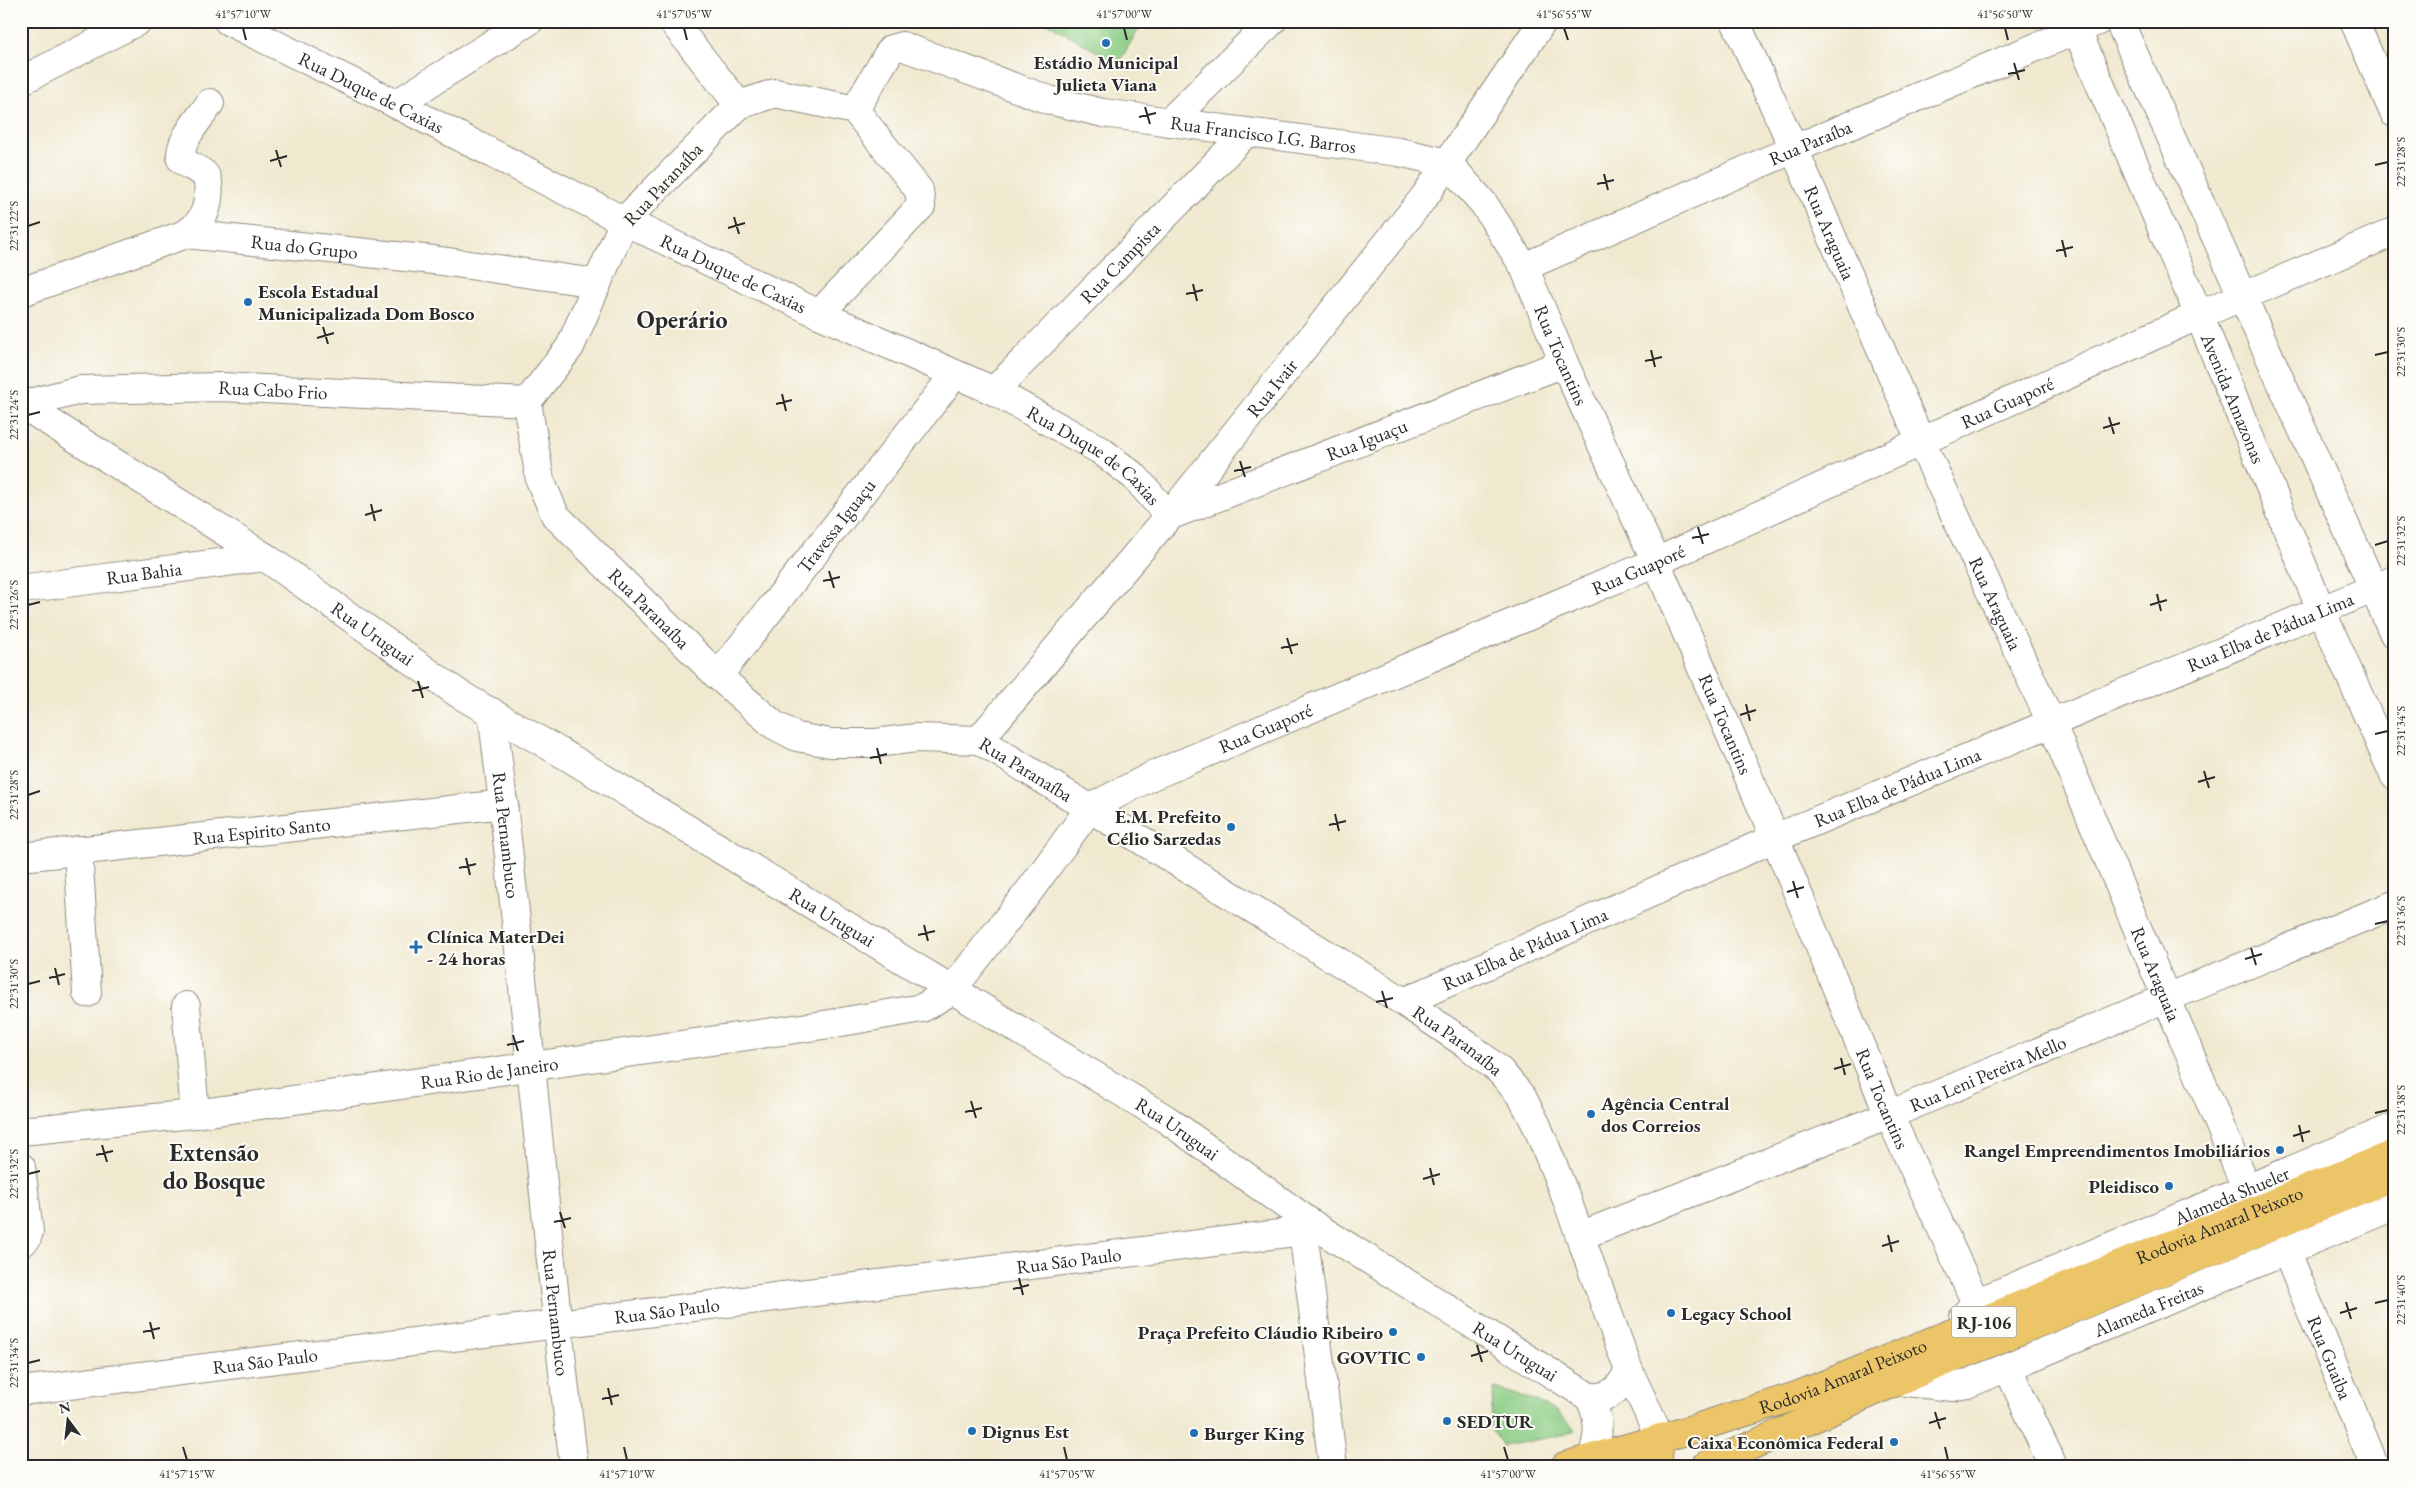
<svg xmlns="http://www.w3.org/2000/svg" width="2415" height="1487" font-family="'EB Garamond',serif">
<rect width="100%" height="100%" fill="#fdfcf7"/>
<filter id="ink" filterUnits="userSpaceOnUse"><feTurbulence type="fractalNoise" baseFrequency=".02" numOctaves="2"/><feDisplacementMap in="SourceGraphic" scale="10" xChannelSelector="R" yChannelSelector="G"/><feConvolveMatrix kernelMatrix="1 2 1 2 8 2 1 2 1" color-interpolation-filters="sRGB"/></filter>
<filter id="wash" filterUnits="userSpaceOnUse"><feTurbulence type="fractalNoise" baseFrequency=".0096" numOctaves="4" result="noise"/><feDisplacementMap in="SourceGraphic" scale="20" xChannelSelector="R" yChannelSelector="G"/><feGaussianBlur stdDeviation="1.12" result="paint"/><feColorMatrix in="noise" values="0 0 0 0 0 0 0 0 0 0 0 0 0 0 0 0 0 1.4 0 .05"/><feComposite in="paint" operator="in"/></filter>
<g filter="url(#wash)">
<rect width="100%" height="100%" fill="#f0e9d0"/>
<!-- park -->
<g fill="#8ccd85" stroke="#5c7c58">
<path d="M1044 21H1143L1118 64Z"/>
<path d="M1494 1388C1523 1397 1557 1403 1575 1430L1563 1435 1503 1446 1490 1427Z"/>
</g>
</g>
<g filter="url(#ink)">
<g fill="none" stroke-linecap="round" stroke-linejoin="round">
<defs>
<g id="minor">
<path id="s1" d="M228 21 396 104 624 221 819 314 994 391 1100 450 1135 477 1169 516 1564 363"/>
<path d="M672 21 739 105 775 93 855 110 919 190 921 206 819 314"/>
<path id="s2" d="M1735 21 1794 149 1921 442 2051 722 2246 1188"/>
<path id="s3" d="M2073 21 2199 315 2321 610 2394 775"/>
<path d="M2119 21 2394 634"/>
<path d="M2354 21 2394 113"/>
<path d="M21 81 138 21"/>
<path d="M396 104 529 21"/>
<path id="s4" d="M739 105 624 221 570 347 527 402 540 480 555 515 718 676 774 725 797 737 830 743H876L916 738 979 740 1404 1002 1469 1046 1500 1071 1522 1097 1537 1126 1567 1200 1629 1371 1660 1438"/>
<path id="s5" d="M855 110 891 49 902 46 1049 100 1103 113 1399 152 1448 163 1484 204 1524 267 1564 363 1656 562 1775 838 1889 1115 1976 1303"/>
<path d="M1169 122 1272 21"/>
<path d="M186 234C192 229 200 223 203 216 208 207 212 182 204 174 197 168 188 166 181 159 179 139 200 119 210 103"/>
<path id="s6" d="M1524 267 1794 149 2098 21"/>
<path id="s7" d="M21 292 186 234 434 260 596 283"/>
<path id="s8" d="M994 391 1246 133"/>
<path id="s9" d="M21 404 265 557 459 694 565 755 1166 1119 1312 1224 1589 1397C1600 1417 1600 1435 1592 1457"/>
<path id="s10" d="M23 405 80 390 222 387 527 402"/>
<path id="s11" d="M21 589 265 557"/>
<path id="s12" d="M718 676 955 374"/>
<path id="s13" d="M492 712C524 963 543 1215 574 1466"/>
<path id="s14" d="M979 740 1169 516 1425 196 1543 21"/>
<path d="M78 850 87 993"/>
<path id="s15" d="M21 857 504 804"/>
<path id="s16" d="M1404 1002 1775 838 2394 580"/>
<path d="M186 1006 195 1114"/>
<path id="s17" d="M21 1131 195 1114 830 1024 922 1008 951 991 1030 890 1090 808 1152 776 1656 562 2199 315 2394 232"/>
<path d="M21 1167 29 1231 27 1238 21 1244"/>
<path d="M1303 1231 1333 1466"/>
<path id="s18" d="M1580 1236 1889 1115 2166 998 2394 905"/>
<path id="s19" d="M2286 1250 2374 1464"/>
<path id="s20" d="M1964 1316 1976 1303 2394 1127"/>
<path d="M2008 1368 2053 1466"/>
<path id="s21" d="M1898 1381 1952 1387 1967 1384 2394 1206"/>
<path id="s22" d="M21 1391 1303 1231 1312 1224"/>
<path d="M1589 1397C1611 1399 1619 1389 1629 1371"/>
</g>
<g id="highway">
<path id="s23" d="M1565 1466 1693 1429 1799 1395 2394 1154"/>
<path d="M1657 1466 1660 1438"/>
<path d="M1705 1466 1898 1381 2394 1176"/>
</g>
</defs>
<!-- minor casing -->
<use href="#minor" stroke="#8e8a7e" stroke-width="30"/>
<!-- highway casing -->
<use href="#highway" stroke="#8e8a7e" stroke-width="30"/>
<!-- minor -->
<use href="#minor" stroke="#fff" stroke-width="28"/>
<!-- highway -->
<use href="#highway" stroke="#edc569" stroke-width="28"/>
</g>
</g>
<!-- ticks -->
<path fill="none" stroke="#2b2b2b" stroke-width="2" d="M243 28 246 40M684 28 687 40M1124 28 1127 40M1564 28 1568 40M2005 28 2008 40M2014 63 2019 80M2008 74 2025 70M1145 107 1150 124M1139 117 1156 113M276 150 281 167M270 161 287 156M2375 165 2388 162M1604 174 1608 190M1597 184 1614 180M734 217 739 234M28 226 40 222M728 228 745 223M2062 240 2066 257M2056 251 2073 247M1193 284 1197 301M1186 294 1203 290M323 327 328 344M317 338 334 333M1651 350 1655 367M2375 355 2388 352M1645 361 1662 357M782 394 786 411M776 404 792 400M28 415 40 412M2109 417 2114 434M2103 428 2120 423M1240 461 1245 477M1234 471 1251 467M371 504 375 521M365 515 382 510M1698 527 1703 544M1692 538 1709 534M2375 545 2388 541M829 571 834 588M823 581 840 577M2157 594 2161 611M28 605 40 602M2150 605 2167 600M1287 638 1292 654M1281 648 1298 644M418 681 423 698M412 691 429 687M1746 704 1750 721M1740 715 1756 710M2375 734 2388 731M877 748 881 764M870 758 887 754M2204 771 2209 788M2198 782 2215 777M28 795 40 791M1335 814 1339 831M1329 825 1346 821M466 858 470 875M459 868 476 864M1793 881 1798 898M1787 892 1804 887M2375 924 2388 921M924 925 928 941M918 935 935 931M2251 948 2256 965M2245 959 2262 954M55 968 59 985M49 978 65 974M28 984 40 981M1382 991 1387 1008M1376 1002 1393 998M513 1035 518 1051M507 1045 524 1041M1841 1058 1845 1075M1834 1069 1851 1064M971 1101 976 1118M965 1112 982 1108M2375 1113 2388 1110M2299 1125 2303 1142M2293 1136 2310 1131M102 1145 107 1162M96 1155 113 1151M1430 1168 1434 1185M28 1174 40 1171M1423 1179 1440 1174M560 1212 565 1228M554 1222 571 1218M1888 1235 1892 1252M1882 1246 1899 1241M1019 1278 1023 1295M1013 1289 1029 1285M2346 1302 2351 1319M2375 1303 2388 1300M2340 1313 2357 1308M150 1322 154 1339M143 1332 160 1328M1477 1345 1482 1362M1471 1356 1488 1351M28 1363 40 1360M608 1388 612 1405M602 1399 619 1395M1935 1412 1940 1429M1929 1423 1946 1418M183 1447 187 1460M624 1447 627 1460M1064 1447 1067 1460M1504 1447 1508 1460M1945 1447 1948 1460"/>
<!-- markers -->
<g fill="#1f6fb2" stroke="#fdfcf7" stroke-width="2">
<circle cx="1106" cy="43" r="5"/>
<circle cx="248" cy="302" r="5"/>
<circle cx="1231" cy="827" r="5"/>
<path d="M413.5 939.5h5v5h5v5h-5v5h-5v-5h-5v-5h5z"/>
<circle cx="1591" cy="1114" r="5"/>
<circle cx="2280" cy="1150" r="5"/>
<circle cx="2169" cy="1186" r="5"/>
<circle cx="1671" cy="1313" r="5"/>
<circle cx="1393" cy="1332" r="5"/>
<circle cx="1421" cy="1357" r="5"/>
<circle cx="1447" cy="1421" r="5"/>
<circle cx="972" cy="1431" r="5"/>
<circle cx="1194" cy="1433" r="5"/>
<circle cx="1894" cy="1442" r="5"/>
</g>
<g text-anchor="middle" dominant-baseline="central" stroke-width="4" stroke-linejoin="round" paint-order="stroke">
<!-- shield labels -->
<rect fill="#fdfcf7" stroke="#6a6a68" stroke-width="1" x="1951.5" y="1306.5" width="65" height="31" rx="4"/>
<g font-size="18" font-weight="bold" fill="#2b2b2b">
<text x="1984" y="1322">RJ-106</text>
</g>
<!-- poi labels -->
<g font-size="19" font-weight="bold" fill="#2b2b2b" stroke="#fdfcf7" text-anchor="start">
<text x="1106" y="62" text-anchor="middle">Estádio Municipal<tspan x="1106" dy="22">Julieta Viana</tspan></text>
<text x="258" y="291">Escola Estadual<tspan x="258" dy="22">Municipalizada Dom Bosco</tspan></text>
<text x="1221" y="816" text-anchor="end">E.M. Prefeito<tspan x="1221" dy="22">Célio Sarzedas</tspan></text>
<text x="427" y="936">Clínica MaterDei<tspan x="427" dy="22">- 24 horas</tspan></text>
<text x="1601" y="1103">Agência Central<tspan x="1601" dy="22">dos Correios</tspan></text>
<text x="2270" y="1150" text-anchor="end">Rangel Empreendimentos Imobiliários</text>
<text x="2159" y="1186" text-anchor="end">Pleidisco</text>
<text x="1681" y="1313">Legacy School</text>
<text x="1383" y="1332" text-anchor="end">Praça Prefeito Cláudio Ribeiro</text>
<text x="1411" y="1357" text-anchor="end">GOVTIC</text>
<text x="1457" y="1421">SEDTUR</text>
<text x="982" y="1431">Dignus Est</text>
<text x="1204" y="1433">Burger King</text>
<text x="1884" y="1442" text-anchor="end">Caixa Econômica Federal</text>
</g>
<!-- street labels -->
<g font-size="19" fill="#2b2b2b" stroke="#fdfcf7">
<text stroke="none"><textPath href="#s1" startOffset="160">Rua Duque de Caxias</textPath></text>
<text stroke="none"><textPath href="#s5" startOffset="456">Rua Francisco I.G. Barros</textPath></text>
<text stroke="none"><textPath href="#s6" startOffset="312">Rua Paraíba</textPath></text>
<text transform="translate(663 184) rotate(-47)">Rua Paranaíba</text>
<text stroke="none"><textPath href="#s2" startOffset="232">Rua Araguaia</textPath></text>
<text stroke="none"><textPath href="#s7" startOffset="294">Rua do Grupo</textPath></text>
<text stroke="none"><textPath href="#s8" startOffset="180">Rua Campista</textPath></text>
<text stroke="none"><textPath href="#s1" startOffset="565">Rua Duque de Caxias</textPath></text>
<text stroke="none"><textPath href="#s5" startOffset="868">Rua Tocantins</textPath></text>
<text stroke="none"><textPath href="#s14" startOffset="458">Rua Ivair</textPath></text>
<text stroke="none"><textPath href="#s10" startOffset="252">Rua Cabo Frio</textPath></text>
<text stroke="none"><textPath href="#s3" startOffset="410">Avenida Amazonas</textPath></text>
<text stroke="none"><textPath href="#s17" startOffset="2176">Rua Guaporé</textPath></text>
<text stroke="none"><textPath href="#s1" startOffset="1280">Rua Iguaçu</textPath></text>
<text stroke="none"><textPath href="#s1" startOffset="970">Rua Duque de Caxias</textPath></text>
<text stroke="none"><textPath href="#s12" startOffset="191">Travessa Iguaçu</textPath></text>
<text stroke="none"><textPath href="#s17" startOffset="1771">Rua Guaporé</textPath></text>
<text stroke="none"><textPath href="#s11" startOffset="124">Rua Bahia</textPath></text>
<text stroke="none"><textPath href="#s2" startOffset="638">Rua Araguaia</textPath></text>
<text stroke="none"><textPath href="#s4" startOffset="620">Rua Paranaíba</textPath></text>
<text stroke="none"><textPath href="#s16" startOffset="942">Rua Elba de Pádua Lima</textPath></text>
<text stroke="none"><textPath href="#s9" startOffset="420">Rua Uruguai</textPath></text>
<text stroke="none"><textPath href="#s5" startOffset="1272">Rua Tocantins</textPath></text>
<text stroke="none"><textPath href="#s17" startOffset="1366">Rua Guaporé</textPath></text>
<text stroke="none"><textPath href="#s4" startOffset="1055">Rua Paranaíba</textPath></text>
<text stroke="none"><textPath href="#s16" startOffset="538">Rua Elba de Pádua Lima</textPath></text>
<text stroke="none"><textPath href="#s15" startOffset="242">Rua Espirito Santo</textPath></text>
<text stroke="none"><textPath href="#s13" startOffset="124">Rua Pernambuco</textPath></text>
<text stroke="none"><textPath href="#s9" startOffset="960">Rua Uruguai</textPath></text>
<text stroke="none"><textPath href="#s16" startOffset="132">Rua Elba de Pádua Lima</textPath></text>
<text stroke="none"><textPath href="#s2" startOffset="1042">Rua Araguaia</textPath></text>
<text stroke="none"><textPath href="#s4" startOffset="1565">Rua Paranaíba</textPath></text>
<text stroke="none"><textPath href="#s17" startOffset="472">Rua Rio de Janeiro</textPath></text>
<text stroke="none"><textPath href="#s18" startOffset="439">Rua Leni Pereira Mello</textPath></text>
<text stroke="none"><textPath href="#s5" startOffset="1678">Rua Tocantins</textPath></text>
<text stroke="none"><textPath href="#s9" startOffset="1365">Rua Uruguai</textPath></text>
<text stroke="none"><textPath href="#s20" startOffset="295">Alameda Shueler</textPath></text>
<text stroke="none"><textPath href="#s23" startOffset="698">Rodovia Amaral Peixoto</textPath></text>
<text stroke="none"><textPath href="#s22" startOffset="1056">Rua São Paulo</textPath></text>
<text stroke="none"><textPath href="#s21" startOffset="266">Alameda Freitas</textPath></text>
<text stroke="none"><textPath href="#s22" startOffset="651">Rua São Paulo</textPath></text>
<text stroke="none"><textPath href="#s13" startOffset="604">Rua Pernambuco</textPath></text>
<text stroke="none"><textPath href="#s9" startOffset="1770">Rua Uruguai</textPath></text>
<text stroke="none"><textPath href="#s19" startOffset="116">Rua Guaiba</textPath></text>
<text stroke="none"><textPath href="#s22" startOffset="246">Rua São Paulo</textPath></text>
<text stroke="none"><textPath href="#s23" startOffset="292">Rodovia Amaral Peixoto</textPath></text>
</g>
<!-- district labels -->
<g font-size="24" font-weight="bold" fill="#2b2b2b" stroke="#fdfcf7">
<text x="682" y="319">Operário</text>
<text x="214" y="1152">Extensão<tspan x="214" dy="28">do Bosque</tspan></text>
</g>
</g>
<!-- margin -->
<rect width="2415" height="1487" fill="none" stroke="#fdfcf7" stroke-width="55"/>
<!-- north arrow -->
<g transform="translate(68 1420) rotate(345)" stroke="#fdfcf7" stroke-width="4" paint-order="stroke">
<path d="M0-4L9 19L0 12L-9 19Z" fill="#2b2b2b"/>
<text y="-8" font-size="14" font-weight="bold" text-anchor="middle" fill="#2b2b2b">N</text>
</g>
<rect x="28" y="28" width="2360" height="1432" fill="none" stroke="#2b2b2b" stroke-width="2"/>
<g font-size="12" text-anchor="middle" fill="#2b2b2b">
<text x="243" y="18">41°57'10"W</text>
<text x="684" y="18">41°57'05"W</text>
<text x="1124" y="18">41°57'00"W</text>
<text x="1564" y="18">41°56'55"W</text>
<text x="2005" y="18">41°56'50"W</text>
<text transform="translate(2401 162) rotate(-90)" y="4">22°31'28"S</text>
<text transform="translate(14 226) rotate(-90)" y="4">22°31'22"S</text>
<text transform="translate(2401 352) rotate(-90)" y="4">22°31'30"S</text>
<text transform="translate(14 415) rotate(-90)" y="4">22°31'24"S</text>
<text transform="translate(2401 541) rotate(-90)" y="4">22°31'32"S</text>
<text transform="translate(14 605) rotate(-90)" y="4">22°31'26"S</text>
<text transform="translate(2401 731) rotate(-90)" y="4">22°31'34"S</text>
<text transform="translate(14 795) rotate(-90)" y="4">22°31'28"S</text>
<text transform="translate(2401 921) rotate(-90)" y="4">22°31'36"S</text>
<text transform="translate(14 984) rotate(-90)" y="4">22°31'30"S</text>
<text transform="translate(2401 1110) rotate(-90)" y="4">22°31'38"S</text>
<text transform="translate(14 1174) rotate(-90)" y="4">22°31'32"S</text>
<text transform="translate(2401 1300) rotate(-90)" y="4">22°31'40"S</text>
<text transform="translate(14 1363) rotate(-90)" y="4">22°31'34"S</text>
<text x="187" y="1478">41°57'15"W</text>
<text x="627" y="1478">41°57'10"W</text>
<text x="1067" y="1478">41°57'05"W</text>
<text x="1508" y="1478">41°57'00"W</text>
<text x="1948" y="1478">41°56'55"W</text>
</g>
</svg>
